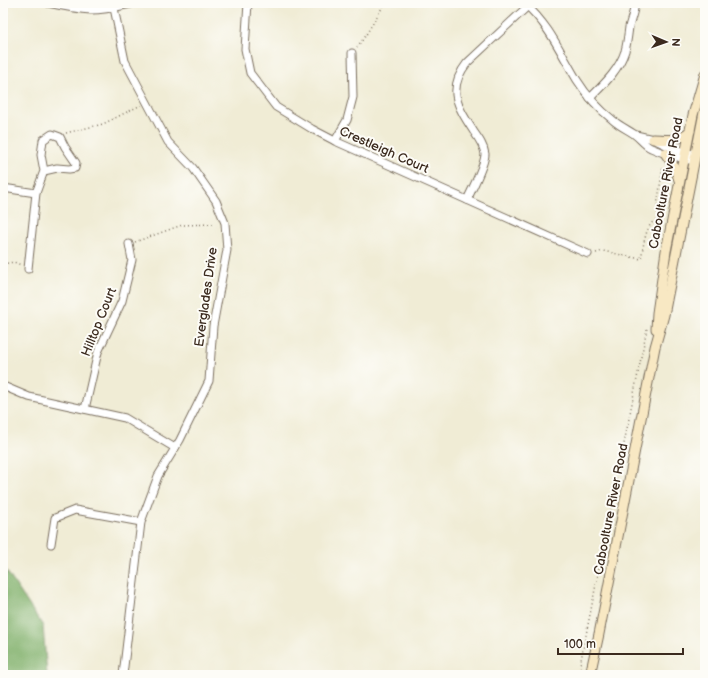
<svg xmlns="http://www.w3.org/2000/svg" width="708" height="678" font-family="'Balsamiq Sans',sans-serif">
<rect width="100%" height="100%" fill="#fdfcf7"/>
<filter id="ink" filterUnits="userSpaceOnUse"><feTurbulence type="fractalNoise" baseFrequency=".025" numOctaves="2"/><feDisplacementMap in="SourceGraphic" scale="8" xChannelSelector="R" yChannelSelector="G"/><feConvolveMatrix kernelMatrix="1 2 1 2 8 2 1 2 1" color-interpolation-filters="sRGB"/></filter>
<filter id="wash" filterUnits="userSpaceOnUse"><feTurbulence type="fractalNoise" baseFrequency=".012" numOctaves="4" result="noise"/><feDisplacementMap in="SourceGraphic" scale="16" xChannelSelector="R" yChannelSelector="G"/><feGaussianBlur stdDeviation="0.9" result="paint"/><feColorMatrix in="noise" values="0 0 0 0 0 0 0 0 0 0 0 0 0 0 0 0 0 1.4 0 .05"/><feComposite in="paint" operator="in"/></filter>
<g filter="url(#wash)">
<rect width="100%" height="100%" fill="#f0ecd5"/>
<!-- forest -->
<path fill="#80b06b" stroke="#5e6d44" d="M3 566 43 626 47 675H3Z"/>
</g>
<g filter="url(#ink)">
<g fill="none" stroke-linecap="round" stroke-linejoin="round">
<defs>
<g id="street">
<path d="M48 3C62 6 77 9 91 10 106 10 121 6 135 3"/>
<path d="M248 3 245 49 250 73 276 107 312 129 335 141 588 254"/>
<path d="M524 3C550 26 560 52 577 80 587 96 600 110 614 121 620 126 628 130 634 134 640 138 644 145 651 148 664 154 680 158 694 161"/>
<path d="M114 8 125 61 168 142 193 168 216 201 225 223 227 250 213 326 209 381 180 440 158 476 141 522 123 675"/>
<path d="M590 98C604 84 619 70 625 51 627 44 628 35 629 27 631 19 634 12 635 3"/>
<path d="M636 135 653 139 677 150 696 155"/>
<path d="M335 141 347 120 353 97 352 53"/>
<path d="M3 188 36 193 44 171 41 155 43 140 52 134 60 137 65 147 76 163 75 168 69 169 57 168 44 171"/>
<path d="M467 200C472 189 485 165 485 154 484 146 479 139 474 132 458 107 446 90 467 63L528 6"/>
<path d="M28 269 36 193"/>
<path d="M3 386 29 397 125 418 175 448"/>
<path d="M85 409 98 352 122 301 132 260 129 244"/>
<path d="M51 544 55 518 75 510 141 522"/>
</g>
<g id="secondary">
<path d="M653 139C667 140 679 141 690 131"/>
<path d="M665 153 675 168 679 180"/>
<path d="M656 329 657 313 666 251 693 115 705 74"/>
<path d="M590 675 599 634 655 347 664 315 705 107"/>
</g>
</defs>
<!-- street casing -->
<use href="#street" stroke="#7a6e5e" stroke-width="9"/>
<!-- secondary casing -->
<use href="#secondary" stroke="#7a6e5e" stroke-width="11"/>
<!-- path -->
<g stroke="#7a6e5e" stroke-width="1.5" stroke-dasharray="1 3" stroke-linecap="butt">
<path d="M357 47 364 38 385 3"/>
<path d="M66 133 103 124 141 105"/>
<path d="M661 229 657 206 663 166"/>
<path d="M135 242 182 225 216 224"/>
<path d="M596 253 603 251 641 259C643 249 645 228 653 222 655 221 657 221 659 220"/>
<path d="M3 264 14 262 21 265"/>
<path d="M578 675 647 328"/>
</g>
<!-- street -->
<use href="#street" stroke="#fff" stroke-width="7"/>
<!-- secondary -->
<use href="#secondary" stroke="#f8e8c3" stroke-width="9"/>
</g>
</g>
<g text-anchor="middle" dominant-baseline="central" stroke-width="4" stroke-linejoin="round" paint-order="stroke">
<!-- street labels -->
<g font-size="13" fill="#3b2a1e" stroke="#fdfcf7">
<text transform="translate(384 150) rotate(24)">Crestleigh Court</text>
<text transform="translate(666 183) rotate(-79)">Caboolture River Road</text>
<text transform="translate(206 297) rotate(-82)">Everglades Drive</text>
<text transform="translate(99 322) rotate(-68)">Hilltop Court</text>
<text transform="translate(611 509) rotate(-79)">Caboolture River Road</text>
</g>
</g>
<!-- margin -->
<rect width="708" height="678" fill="none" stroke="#fdfcf7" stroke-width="16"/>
<!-- north arrow -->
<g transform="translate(666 42) rotate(92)" stroke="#fdfcf7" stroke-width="3" paint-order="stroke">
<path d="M0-3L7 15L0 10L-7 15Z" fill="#3b2a1e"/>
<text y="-6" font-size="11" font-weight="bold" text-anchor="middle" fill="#3b2a1e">N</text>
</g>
<!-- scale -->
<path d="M558 648v6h125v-6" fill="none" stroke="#3b2a1e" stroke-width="2"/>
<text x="564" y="648" font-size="12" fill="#3b2a1e" stroke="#fdfcf7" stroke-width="3" paint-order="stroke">100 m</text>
</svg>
